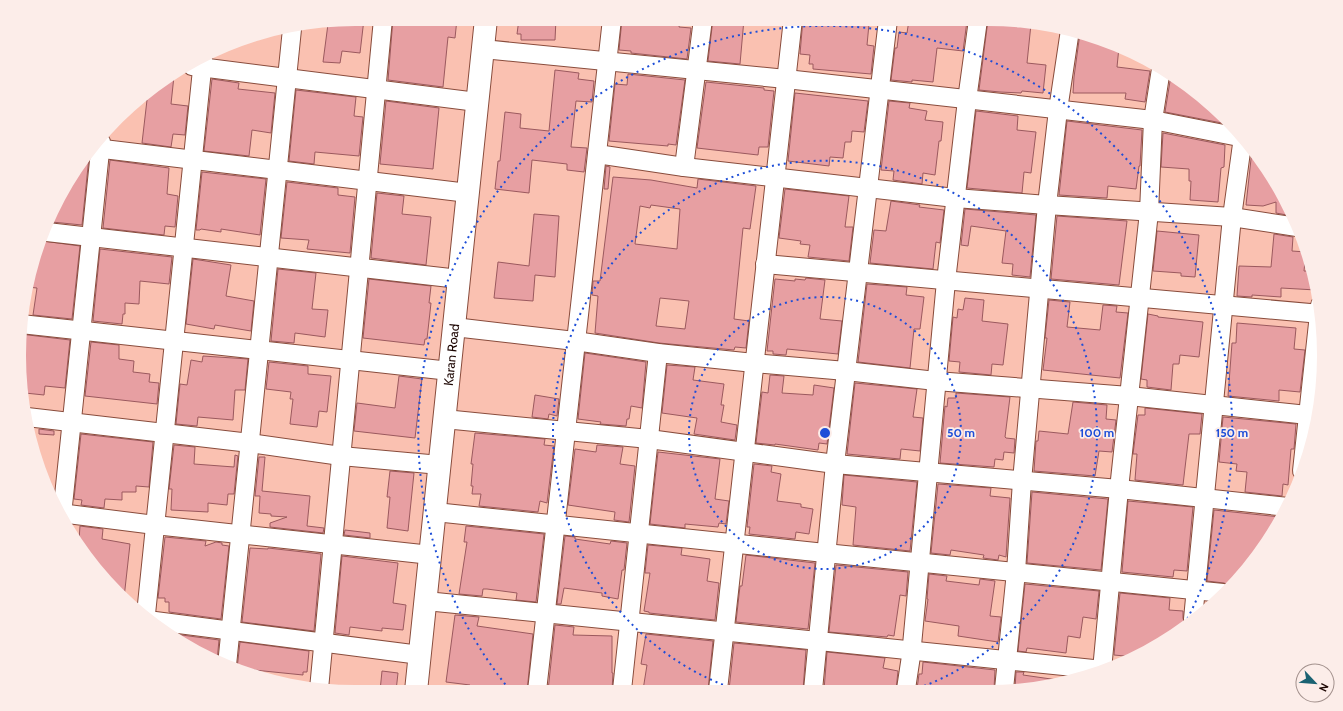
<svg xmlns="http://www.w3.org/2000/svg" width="1343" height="711" font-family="Cabin,sans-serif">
<rect width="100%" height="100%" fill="#fac1b1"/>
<!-- building -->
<g fill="#e79fa2" stroke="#9b595e" fill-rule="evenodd">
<path d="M356 19H364L360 53 342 51 340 63 323 62 328 24Z"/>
<path d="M393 19H457L455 38 448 37 443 87 388 80Z"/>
<path d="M519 19H556L555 40H521V34H517Z"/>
<path d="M622 19 648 21V19H680L679 27 691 28 687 59 631 53V51L619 50Z"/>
<path d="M713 19H744L740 64 708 61Z"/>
<path d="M803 19 859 20V23L869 24 867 45 874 46 871 74 813 69V64H809L810 55 800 54Z"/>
<path d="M909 20 967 21 963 51 937 48 933 82 912 80V82L891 80 895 48H897L899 32 907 33Z"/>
<path d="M988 20 1031 24 1027 63 1046 65 1043 93 1022 91 1021 93 1000 92 979 90Z"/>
<path d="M1080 33 1119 47 1117 67 1150 71 1145 102 1125 99 1126 93H1073L1074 77Z"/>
<path d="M555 70 579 73 578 79 594 81 592 102 576 101 571 147 587 148 584 172 567 170V164L532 160 529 193 495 189 498 161H500L505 112 521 114 520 128 549 131Z"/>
<path d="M628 74 685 80 676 145 668 144V146L609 141 615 84 627 85Z"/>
<path d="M1171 75 1193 89 1227 121V124L1165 112Z"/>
<path d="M174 76 171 104 188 106 185 135 173 134 171 147 142 143 147 100H140L150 89Z"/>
<path d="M212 79 239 83 238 89 275 93 271 133 252 130 249 156 204 151Z"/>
<path d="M706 82 764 88V90L774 91 768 147H759L758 155 697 148Z"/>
<path d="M296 90 356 97 354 116 363 117 359 156 315 152 314 164 289 161Z"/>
<path d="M795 93 868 101 864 132 852 131 851 142H845L843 158 830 157 829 166 788 161Z"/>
<path d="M386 101 439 108 433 169 380 164Z"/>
<path d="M889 101 910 103 909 108 927 111 925 120 943 122 941 141H939L935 175 923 173 922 184 893 180 894 171 881 170Z"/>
<path d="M976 111 1018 116 1017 130 1036 132 1031 173 1024 172 1022 193 967 188Z"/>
<path d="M1067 121 1142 130 1140 166H1139L1136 189 1108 186 1107 198 1059 195Z"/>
<path d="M1163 133 1225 145 1224 167 1221 168 1218 202 1190 200 1191 181H1189V169L1161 167Z"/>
<path d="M1252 150 1279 187 1292 216 1276 213V202L1263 206 1246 205Z"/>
<path d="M87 157H89L82 225 52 222 76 169Z"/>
<path d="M110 160 169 168 167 194 178 196 175 227 165 226 164 235 103 228Z"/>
<path d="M606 166 610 167 608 189H604Z"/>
<path d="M202 172 266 179 260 235 221 229V232L201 229 200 230H196Z"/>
<path d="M613 177 651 180 697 188 698 179 756 186 750 229 743 228 734 319 749 321 746 348 735 347 734 350 659 343 595 333 598 296 592 295 593 281H600ZM651 205 680 209 677 249 635 244 640 206 650 208ZM660 298 689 301 685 329 656 326Z"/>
<path d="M287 182 338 188V195L355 197 350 253 307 249 309 240 281 238Z"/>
<path d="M785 189 849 196 845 227H853L849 261 808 257 810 245 800 244 801 241 779 238Z"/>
<path d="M377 193 404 196 402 214 431 217 426 265 371 258Z"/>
<path d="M891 201 920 205 919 207 944 210 940 243 936 242 933 269 870 263 874 230 886 231Z"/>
<path d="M965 209 1036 215 1030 277 1012 275 1013 264 1002 263 1006 231 971 226 968 246 961 245Z"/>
<path d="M534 214 559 216 555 277 535 275 533 301 494 298 498 262 529 266Z"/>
<path d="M1057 216 1127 221 1119 285 1051 279Z"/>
<path d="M1157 231 1199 235 1195 277 1181 276V273L1153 271Z"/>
<path d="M1274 234 1293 237 1292 251 1306 252 1304 271H1312L1316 290 1281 288V297L1252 295V297L1237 296 1239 266 1271 267Z"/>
<path d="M43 241 80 246 72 319 33 315 37 288 27 287 30 269Z"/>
<path d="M100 249 172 257 169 284 140 281 139 304 125 303V314H123L122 324 93 321Z"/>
<path d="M193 259 231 265 226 296 254 301 251 331 215 325 214 329 186 324Z"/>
<path d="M278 269 316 273 312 309 328 310 325 337 295 333 294 343 271 341Z"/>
<path d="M806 278 825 280 820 319 842 321 838 354 787 349 786 355 773 354V351H767L775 279 795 281V279L805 280Z"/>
<path d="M369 279 431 286 429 303H431L427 339H425L424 345 363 338Z"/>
<path d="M867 284 907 287 906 295 924 297 920 329H914L910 368 858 362Z"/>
<path d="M965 298 984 300 982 321 1008 324 1003 365 992 364 991 375 959 372 960 362 949 361 953 317 957 318 958 309 963 310Z"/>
<path d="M1049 300 1070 302 1067 327 1100 330 1103 305 1117 306 1116 312 1128 313 1120 378 1043 370 1047 338H1045Z"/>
<path d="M1148 314 1158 316V317L1203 322 1199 357 1180 355 1179 364H1173L1171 390 1147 387V380L1141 379Z"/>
<path d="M1237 323 1296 328 1294 349 1305 350 1300 392 1279 390V401L1228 396 1232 343H1236Z"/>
<path d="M20 334 70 340 65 388 45 386 44 395 25 393V388L21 387Z"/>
<path d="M91 342 119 345V359L134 361 133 372 150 374 149 382 159 383 157 404 85 396Z"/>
<path d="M585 353 646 362 642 408 631 406 629 419H627L626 426 600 424 601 422 578 419Z"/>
<path d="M203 356 248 359 245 390H235L233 420 198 417 197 426 176 424 180 384 187 385 191 360 202 362Z"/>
<path d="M269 362 308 366V374L331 376 327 412 319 411 317 427 290 424 293 399H290L291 392 266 389Z"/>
<path d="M667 365 695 367 693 380 724 384 721 405H724L721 422 737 425 735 440 694 434 697 418 662 413Z"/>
<path d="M770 375 784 376 782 393 813 395 814 385 834 388 827 444 819 443 818 450 775 444V445L756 443 762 392 768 393Z"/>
<path d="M399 376 422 379 415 438 354 431 357 403 395 408Z"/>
<path d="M855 383 917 389 913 417 923 418 920 451 901 449 900 459 847 454Z"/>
<path d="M956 393 1010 397 1005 437 1006 438 1015 439 1014 453 1004 452 1003 460 995 459 994 467 940 463 945 406 947 407 948 398H956Z"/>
<path d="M535 395 559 399 557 416 549 414 548 419 532 417Z"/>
<path d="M1073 402 1107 405 1106 419 1116 420 1112 452 1099 451 1095 476 1034 471 1036 441H1038L1039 431 1068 434Z"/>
<path d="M1145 408 1202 414 1200 434H1189L1183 485 1135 480 1137 454H1133L1138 415H1145Z"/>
<path d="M1223 417 1296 424 1294 449H1291L1288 485 1283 484 1282 496 1245 492 1247 472 1236 471 1237 464 1219 462Z"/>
<path d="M39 429 54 431V435L39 434Z"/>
<path d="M475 433 545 439 544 445 554 446 547 503 540 501 538 512 479 506 481 494H472L473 486H471L473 464H471Z"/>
<path d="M81 434 153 442 149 487 136 486V492H122V500L105 499 104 508 81 505 82 500 74 499Z"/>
<path d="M174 445 195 447 194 464 234 467 235 455 238 456 234 494H228L227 505 208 503V512L171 510 172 489H169Z"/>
<path d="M597 445 623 447 620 464 635 466 629 522 614 520 615 512 568 505 575 449 596 452Z"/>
<path d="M658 452 720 459 715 499 729 501 726 524 719 523 718 527 685 524V528L650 524Z"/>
<path d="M259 457H265L262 491 310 496 307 526 324 528 323 533 270 527V523L287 517 271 516V514L259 513 260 496H255Z"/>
<path d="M754 464 772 466 771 472 781 474 777 501 801 504V507L813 509 809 534 796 532 795 539 749 534 750 527H747Z"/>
<path d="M390 471 414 473 408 531 387 528 390 497H387Z"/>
<path d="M844 475 917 482 910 551 853 545 856 507 842 505Z"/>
<path d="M938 484 991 488 990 496 1010 498 1006 557 999 555 998 560 983 558 984 555 951 550 950 555 931 553Z"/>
<path d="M1032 492 1108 499 1101 570 1027 563Z"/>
<path d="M1128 501 1193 507 1187 571 1174 570 1173 577 1122 572Z"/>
<path d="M1214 510 1280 517 1240 577 1231 586 1224 583 1207 581Z"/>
<path d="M80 526 103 529 102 539 130 544 124 598 117 593 79 540Z"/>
<path d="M466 526 544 534 536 602 516 600 517 593 487 589H483L482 596 459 594 467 542H464Z"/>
<path d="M345 530 370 533V538L344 535Z"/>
<path d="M565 536 575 537V539L610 544 611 541 627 543 624 570H622L618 599 602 596V593L564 588 561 604H557Z"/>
<path d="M165 537 206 541 205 546 216 542 222 543V545L229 546 221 619 169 612V602H165V598H158Z"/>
<path d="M648 545 682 548 681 555 710 559 707 581 719 583 715 620 649 613V612L644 611 650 573H645Z"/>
<path d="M250 548 268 549V548L321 554 314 631 242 622Z"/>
<path d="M746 555 815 563 808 629 736 622 740 586H742Z"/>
<path d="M342 556 398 563 393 603 406 605 403 630 382 628V631L350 627 349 635 335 633Z"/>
<path d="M836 565 908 572 906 596 900 595 894 636 888 635 887 637 829 632Z"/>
<path d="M929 574 947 576 946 581 979 585 980 579 995 581 990 616 1001 617 998 642 958 636 959 626 925 621 928 599H927Z"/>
<path d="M1025 584 1099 591 1096 619 1083 617 1080 638 1068 636 1066 653 1027 648 1026 652 1018 651Z"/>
<path d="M1120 593 1170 598 1169 610 1183 611V618L1185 626 1175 635 1135 657 1114 655Z"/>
<path d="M455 615 479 617 477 626 533 634 527 691H469L470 685 446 682Z"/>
<path d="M555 625 574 627 573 635 612 636V673H613L612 690 548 691Z"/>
<path d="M174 634 219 640 217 661 206 657Z"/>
<path d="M646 634 713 641 708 690H643L647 665 641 664Z"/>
<path d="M240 642 309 651 307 672H303V675L254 670V675L237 669Z"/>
<path d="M734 643 806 650 803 690H729Z"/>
<path d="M827 652 885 658 883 668 898 671 896 690H824Z"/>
<path d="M923 662 995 670 994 689H917L919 674H922Z"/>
<path d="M382 671 398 673 396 691H380Z"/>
<path d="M1016 672H1024L1023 675 1058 680V682L1032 689H1015Z"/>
</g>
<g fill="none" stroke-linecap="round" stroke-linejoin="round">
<defs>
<g id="street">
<path d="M483 49 786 79 1153 120 1244 138"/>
<path d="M192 66 477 102"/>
<path d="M95 148 468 193"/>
<path d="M597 154 684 167 955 198 1047 205 1232 217 1297 227"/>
<path d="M684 167 703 19"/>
<path d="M47 232 459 279"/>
<path d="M765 264 1321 314"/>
<path d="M21 324 450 371"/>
<path d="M454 327 575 341 658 353 754 363 846 371 936 381 1129 396 1317 416"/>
<path d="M27 417 250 443 341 456 440 465"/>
<path d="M444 419 649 439 835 464 1119 489 1288 507"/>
<path d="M1302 471 1320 305"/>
<path d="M435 512 825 553 1223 593"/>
<path d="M60 513 155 525 431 555"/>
<path d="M62 515 101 142"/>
<path d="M426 601 1103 670"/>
<path d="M146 614 203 60"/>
<path d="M1193 619 1232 217 1243 137"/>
<path d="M155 621 420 655"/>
<path d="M227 665 292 29"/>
<path d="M1102 670 1119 489 1149 212 1153 120 1161 69"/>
<path d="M319 689 383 19"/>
<path d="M906 689 911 656 946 281 967 100 978 20"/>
<path d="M1004 689 1016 572 1022 481 1047 205 1058 110 1070 30"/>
<path d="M622 690 658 353"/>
<path d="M718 690 793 19"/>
<path d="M813 690 835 464 888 20"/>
<path d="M537 691 612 19"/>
</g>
<g id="secondary">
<path id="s1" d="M416 691 486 19"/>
</g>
</defs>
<!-- street casing -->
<use href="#street" stroke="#894c3c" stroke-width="20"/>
<!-- secondary casing -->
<use href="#secondary" stroke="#894c3c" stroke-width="24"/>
<!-- street -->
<use href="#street" stroke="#fff" stroke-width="18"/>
<!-- secondary -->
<use href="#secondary" stroke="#fff" stroke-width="22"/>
</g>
<!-- distance rings -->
<g fill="none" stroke="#1d4ed8" stroke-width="2" stroke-dasharray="2 4">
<circle cx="825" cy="433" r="136"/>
<path d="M734 689A272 272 0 1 1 916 689"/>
<path d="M509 689A407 407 0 1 1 1183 627"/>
</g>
<g text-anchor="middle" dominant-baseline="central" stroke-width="3.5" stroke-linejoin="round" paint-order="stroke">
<!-- street labels -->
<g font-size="13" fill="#1d0603" stroke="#fcede9">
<text stroke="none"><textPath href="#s1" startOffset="338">Karan Road</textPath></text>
</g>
</g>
<!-- crop -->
<path d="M0 0H1343V711H0ZM355 26H988A329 329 0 0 1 1317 355V356A329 329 0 0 1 988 685H355A329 329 0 0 1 26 356V355A329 329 0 0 1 355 26Z" fill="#fcede9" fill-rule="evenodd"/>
<circle cx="825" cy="433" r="6" fill="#1d4ed8" stroke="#fcede9" stroke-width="2"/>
<g font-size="12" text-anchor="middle" font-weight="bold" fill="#1d4ed8" stroke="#fcede9" stroke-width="3.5" stroke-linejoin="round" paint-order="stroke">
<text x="961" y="437">50 m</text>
<text x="1097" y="437">100 m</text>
<text x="1232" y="437">150 m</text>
</g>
<!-- north arrow -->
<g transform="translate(1315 683) rotate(116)"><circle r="19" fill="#fcede9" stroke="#a3918d"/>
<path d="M0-3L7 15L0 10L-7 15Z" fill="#1b6272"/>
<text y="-6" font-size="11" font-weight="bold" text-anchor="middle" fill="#1d0603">N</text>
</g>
</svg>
